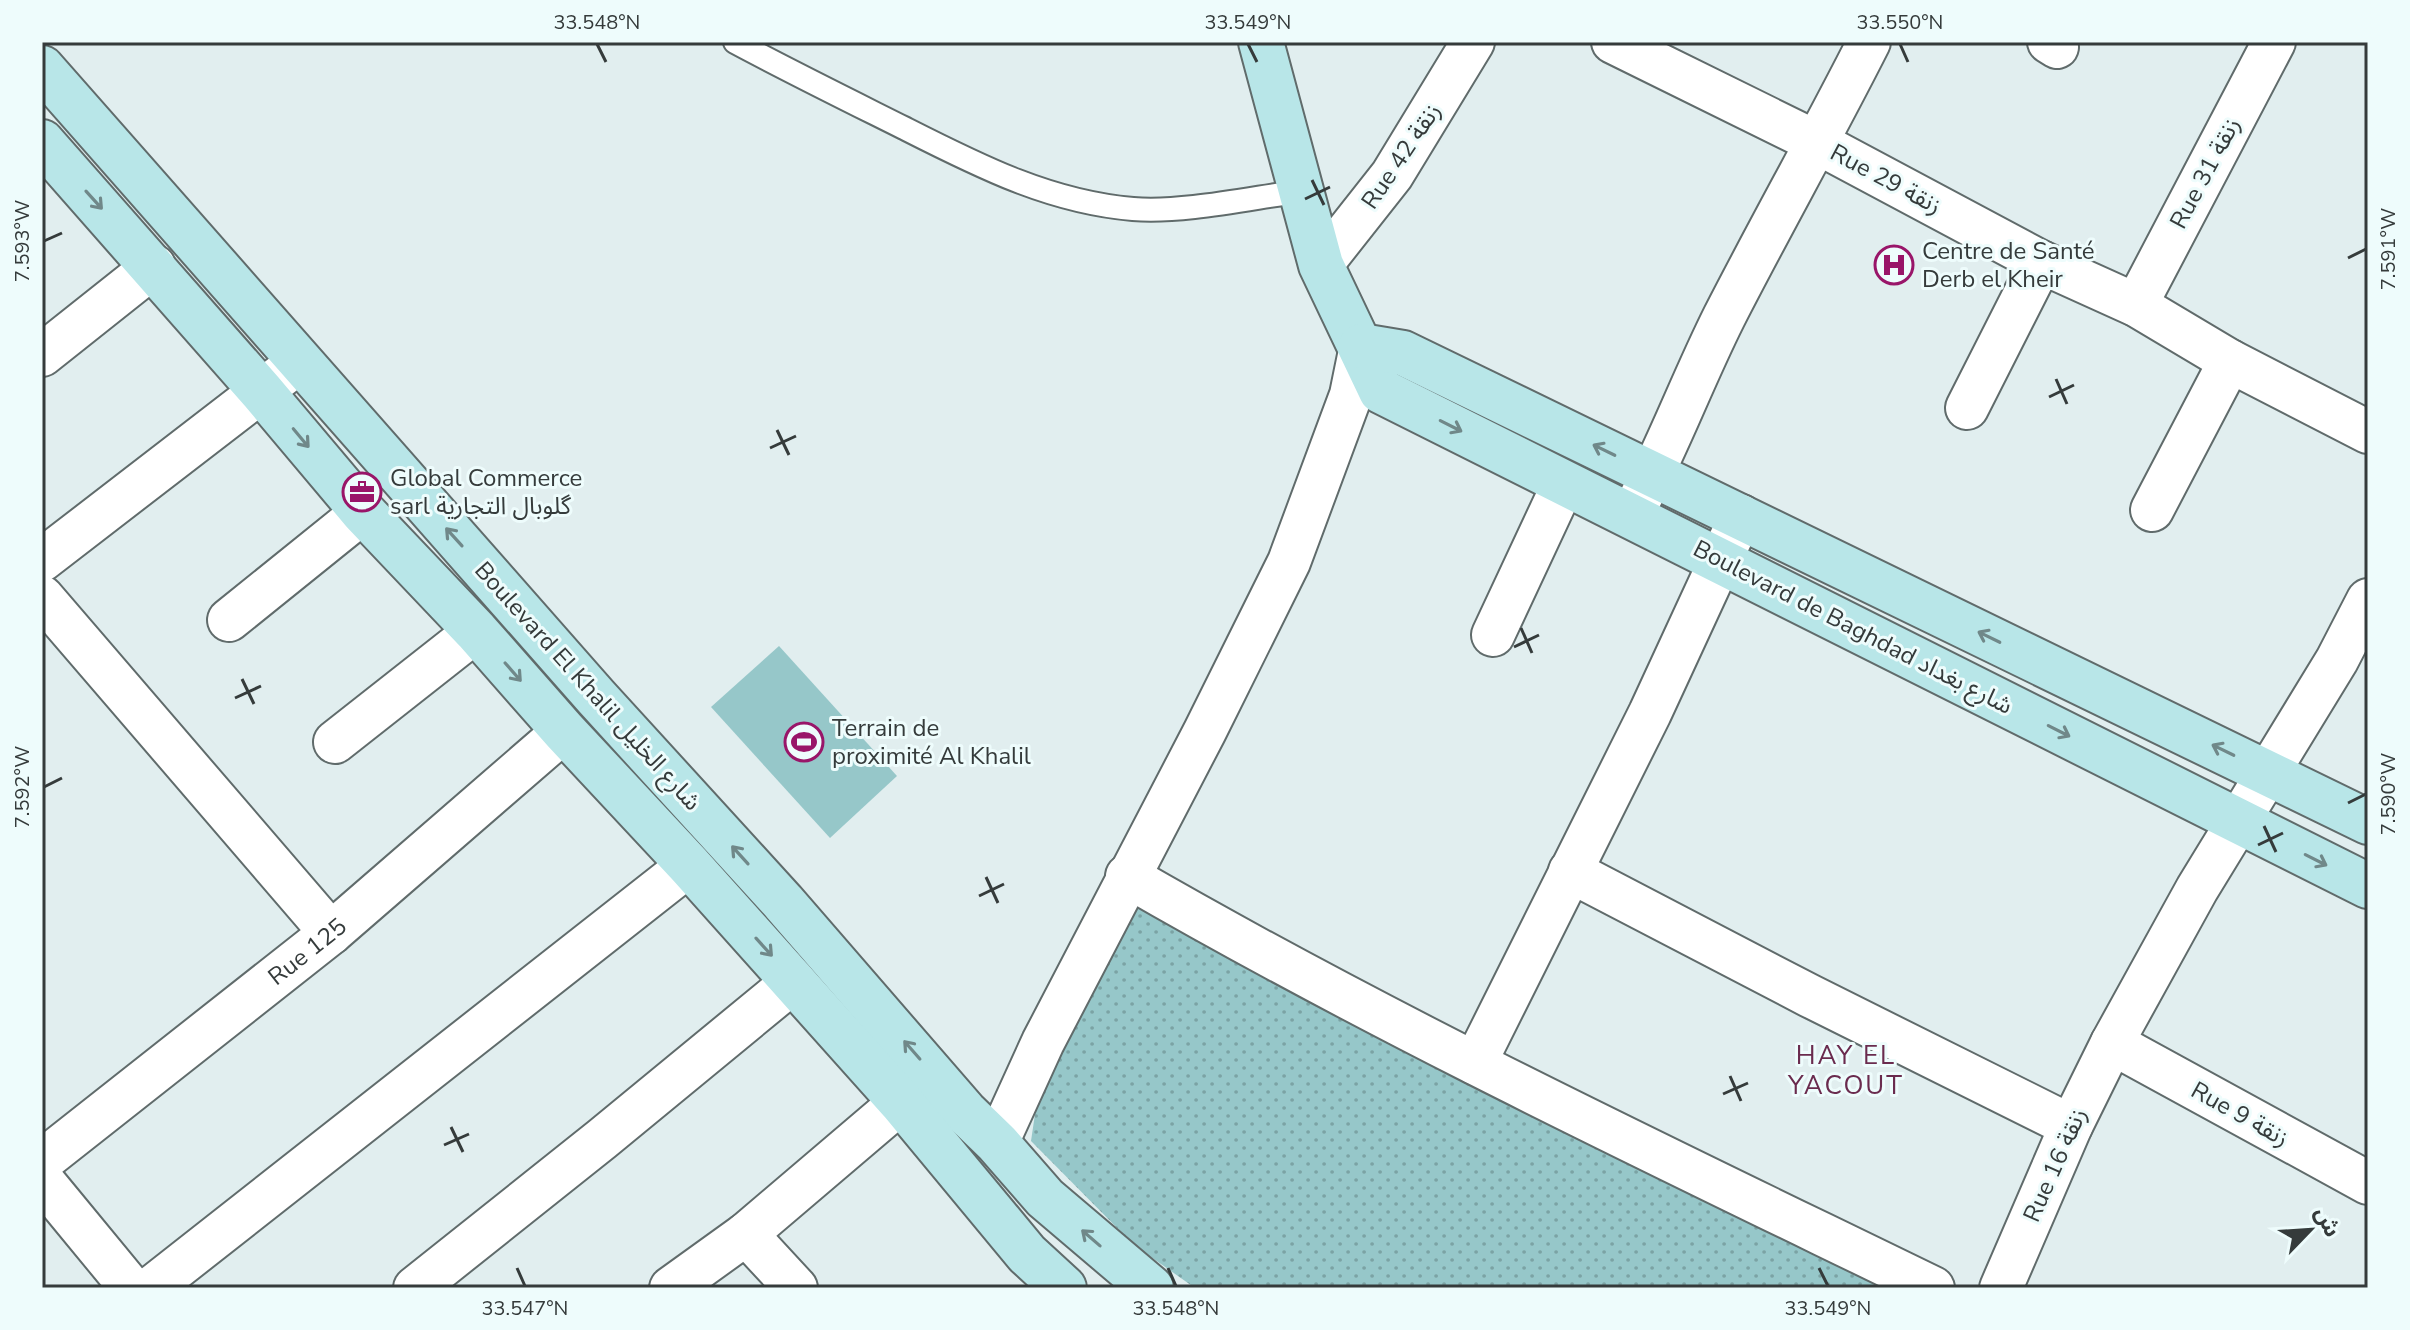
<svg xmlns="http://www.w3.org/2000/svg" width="2410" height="1330" font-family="'Nunito Sans','Noto Sans Arabic',sans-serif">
<defs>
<pattern id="grass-dots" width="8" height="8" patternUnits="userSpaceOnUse" patternTransform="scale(2)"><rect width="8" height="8" fill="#96c7c9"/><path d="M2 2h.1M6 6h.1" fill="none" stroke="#7ba3a4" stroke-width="1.8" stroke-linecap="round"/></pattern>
</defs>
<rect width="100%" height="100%" fill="#e1eeef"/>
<!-- grass -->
<path fill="url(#grass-dots)" d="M1127 883 1917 1288H1195L1134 1245 1031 1141 1046 1040Z"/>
<!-- pitch -->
<path fill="#96c7c9" d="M779 646 897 776 830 838 711 707Z"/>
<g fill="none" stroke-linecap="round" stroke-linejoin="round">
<defs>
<path id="lane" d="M735 42C791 72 848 100 904 128 977 165 1049 202 1133 209 1184 213 1250 198 1303 191"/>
<g id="street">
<path d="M1613 42 1818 143 2041 262 2136 305 2230 361 2368 432"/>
<path d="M2049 42 2057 47"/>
<path d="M1321 265 1392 175 1473 42"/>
<path d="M2136 305 2274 42"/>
<path d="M42 355 154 266"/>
<path d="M1967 408 2041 262"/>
<path d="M2152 510 2230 361"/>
<path d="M1631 516C1666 452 1691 383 1724 317 1771 225 1822 135 1869 42"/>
<path d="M42 560 299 362"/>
<path d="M42 597 331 933"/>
<path d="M229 620 363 512"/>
<path d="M1493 635 1564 483"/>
<path d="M335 742 476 631"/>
<path d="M1570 871 1810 996 2071 1126"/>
<path d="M1127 876C1388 1027 1662 1156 1933 1288"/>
<path d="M2112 1043 2368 1183"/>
<path d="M1475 1063 1650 713 1741 516"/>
<path d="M997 1143 1043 1042 1205 731 1289 562 1351 395 1361 346"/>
<path id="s1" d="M42 1161 331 933 564 731"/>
<path d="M42 1180 131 1288"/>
<path d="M746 1234 796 1288"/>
<path d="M151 1288 689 865"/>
<path d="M415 1288 602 1139 794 981"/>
<path d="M671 1288 746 1234 901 1102"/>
<path d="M2001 1288 2071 1126 2112 1043 2197 889 2337 660 2368 600"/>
</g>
<g id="secondary">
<path d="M1261 42 1321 265 1381 391 2368 886"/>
<path d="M42 68 596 697 783 902 965 1112 997 1143 1045 1198 1151 1288"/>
<path d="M42 142 262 392 363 512 476 631 564 731 689 865 901 1102 1027 1254 1064 1288"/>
<path d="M1361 346 1403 353 2368 822"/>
</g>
</defs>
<!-- lane casing -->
<use href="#lane" stroke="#606b6b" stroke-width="26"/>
<!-- street casing -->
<use href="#street" stroke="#606b6b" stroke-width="46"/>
<!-- secondary casing -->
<use href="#secondary" stroke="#606b6b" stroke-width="48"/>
<!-- lane -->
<use href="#lane" stroke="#fff" stroke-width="22"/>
<!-- street -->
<use href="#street" stroke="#fff" stroke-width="42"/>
<!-- secondary -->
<use href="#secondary" stroke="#b8e6e8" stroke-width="44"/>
</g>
<!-- one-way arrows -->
<defs><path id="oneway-shaft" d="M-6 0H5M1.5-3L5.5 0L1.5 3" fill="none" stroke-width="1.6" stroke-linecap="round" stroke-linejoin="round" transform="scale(2)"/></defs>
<g stroke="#708889">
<use href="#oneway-shaft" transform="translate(94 200) rotate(48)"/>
<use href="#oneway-shaft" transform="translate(1451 426) rotate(27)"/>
<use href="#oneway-shaft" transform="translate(301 438) rotate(50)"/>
<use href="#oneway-shaft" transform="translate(1604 450) rotate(-154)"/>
<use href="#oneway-shaft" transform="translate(454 537) rotate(-132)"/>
<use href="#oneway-shaft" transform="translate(1989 637) rotate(-154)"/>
<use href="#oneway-shaft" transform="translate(513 672) rotate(49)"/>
<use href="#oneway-shaft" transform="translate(2059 731) rotate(27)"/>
<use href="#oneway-shaft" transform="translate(2223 750) rotate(-154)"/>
<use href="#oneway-shaft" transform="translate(740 855) rotate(-132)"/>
<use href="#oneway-shaft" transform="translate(2316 860) rotate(27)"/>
<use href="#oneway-shaft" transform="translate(764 947) rotate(48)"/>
<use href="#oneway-shaft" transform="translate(912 1050) rotate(-131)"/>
<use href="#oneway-shaft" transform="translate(1091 1238) rotate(-139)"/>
</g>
<!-- ticks -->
<path fill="none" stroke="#353b3b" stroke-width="3" d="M597 44 606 62M1248 44 1257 62M1900 44 1908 62M1312 180 1324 205M1305 199 1330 187M44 241 62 233M2348 258 2366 249M2056 379 2067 404M2049 397 2074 385M777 430 789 455M770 448 796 436M1521 628 1532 653M1514 647 1539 635M242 679 254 704M235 698 261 686M44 787 62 778M2348 803 2366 794M2264 826 2276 852M2258 845 2283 833M986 877 998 903M979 896 1004 884M1730 1076 1741 1101M1723 1094 1748 1083M451 1127 463 1152M444 1145 469 1134M517 1268 525 1286M1168 1268 1176 1286M1819 1268 1828 1286"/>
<!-- icons -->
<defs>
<symbol id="hospital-ring" viewBox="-11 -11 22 22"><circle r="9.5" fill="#eefcfc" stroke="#991569" stroke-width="1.5"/><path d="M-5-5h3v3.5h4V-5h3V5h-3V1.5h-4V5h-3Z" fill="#991569"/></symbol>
<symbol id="office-ring" viewBox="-11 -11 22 22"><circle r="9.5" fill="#eefcfc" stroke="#991569" stroke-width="1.5"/><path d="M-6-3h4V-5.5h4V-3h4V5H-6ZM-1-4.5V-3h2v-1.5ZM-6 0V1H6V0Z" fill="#991569"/></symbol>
<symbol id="stadium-ring" viewBox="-11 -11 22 22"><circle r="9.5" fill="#eefcfc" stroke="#991569" stroke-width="1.5"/><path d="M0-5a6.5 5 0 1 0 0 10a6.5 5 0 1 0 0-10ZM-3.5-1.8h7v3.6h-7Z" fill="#991569"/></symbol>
</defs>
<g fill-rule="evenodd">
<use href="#hospital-ring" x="1872" y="243" width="44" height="44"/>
<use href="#office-ring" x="340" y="470" width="44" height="44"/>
<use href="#stadium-ring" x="782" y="720" width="44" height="44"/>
</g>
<g text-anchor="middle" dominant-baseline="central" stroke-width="6" stroke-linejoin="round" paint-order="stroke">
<!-- street labels -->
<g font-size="24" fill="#353b3b" stroke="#eefcfc">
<text transform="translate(1401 156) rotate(-56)">Rue 42 زنقة</text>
<text transform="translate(2205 173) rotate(-62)">Rue 31 زنقة</text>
<text transform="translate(1886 179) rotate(28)">Rue 29 زنقة</text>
<text transform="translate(1853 627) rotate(27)">Boulevard de Baghdad شارع بغداد</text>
<text transform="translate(588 686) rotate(48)">Boulevard El Khalil شارع الخليل</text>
<text stroke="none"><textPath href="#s1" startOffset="338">Rue 125</textPath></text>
<text transform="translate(2240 1114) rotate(29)">Rue 9 زنقة</text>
<text transform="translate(2055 1165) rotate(-66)">Rue 16 زنقة</text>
</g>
<!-- poi labels -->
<g font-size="24" fill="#353b3b" stroke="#eefcfc" text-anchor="start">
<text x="1922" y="251">Centre de Santé<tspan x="1922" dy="28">Derb el Kheir</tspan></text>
<text x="390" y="478">Global Commerce<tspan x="390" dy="28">sarl گلوبال التجارية</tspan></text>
<text x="832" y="728">Terrain de<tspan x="832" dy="28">proximité Al Khalil</tspan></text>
</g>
<!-- neighbourhood labels -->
<g font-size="26" letter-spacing="2" fill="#6a2b4e" stroke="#eefcfc">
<text x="1846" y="1055">HAY EL<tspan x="1846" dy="30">YACOUT</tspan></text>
</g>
</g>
<!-- border -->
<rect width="2410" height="1330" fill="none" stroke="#eefcfc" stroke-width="88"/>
<!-- north arrow -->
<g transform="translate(2310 1230) rotate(65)" stroke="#eefcfc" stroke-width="6" paint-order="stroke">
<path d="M0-6L14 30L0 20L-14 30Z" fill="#353b3b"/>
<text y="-12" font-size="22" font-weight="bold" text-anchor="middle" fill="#353b3b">ش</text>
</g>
<rect x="44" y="44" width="2322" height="1242" fill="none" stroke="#353b3b" stroke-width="3"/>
<g font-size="20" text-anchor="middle" fill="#353b3b">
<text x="597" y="29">33.548°N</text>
<text x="1248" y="29">33.549°N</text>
<text x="1900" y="29">33.550°N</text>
<text transform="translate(22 241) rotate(-90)" y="7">7.593°W</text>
<text transform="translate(2388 249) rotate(-90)" y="7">7.591°W</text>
<text transform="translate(22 787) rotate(-90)" y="7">7.592°W</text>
<text transform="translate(2388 794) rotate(-90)" y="7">7.590°W</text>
<text x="525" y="1315">33.547°N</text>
<text x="1176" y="1315">33.548°N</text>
<text x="1828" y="1315">33.549°N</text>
</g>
</svg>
